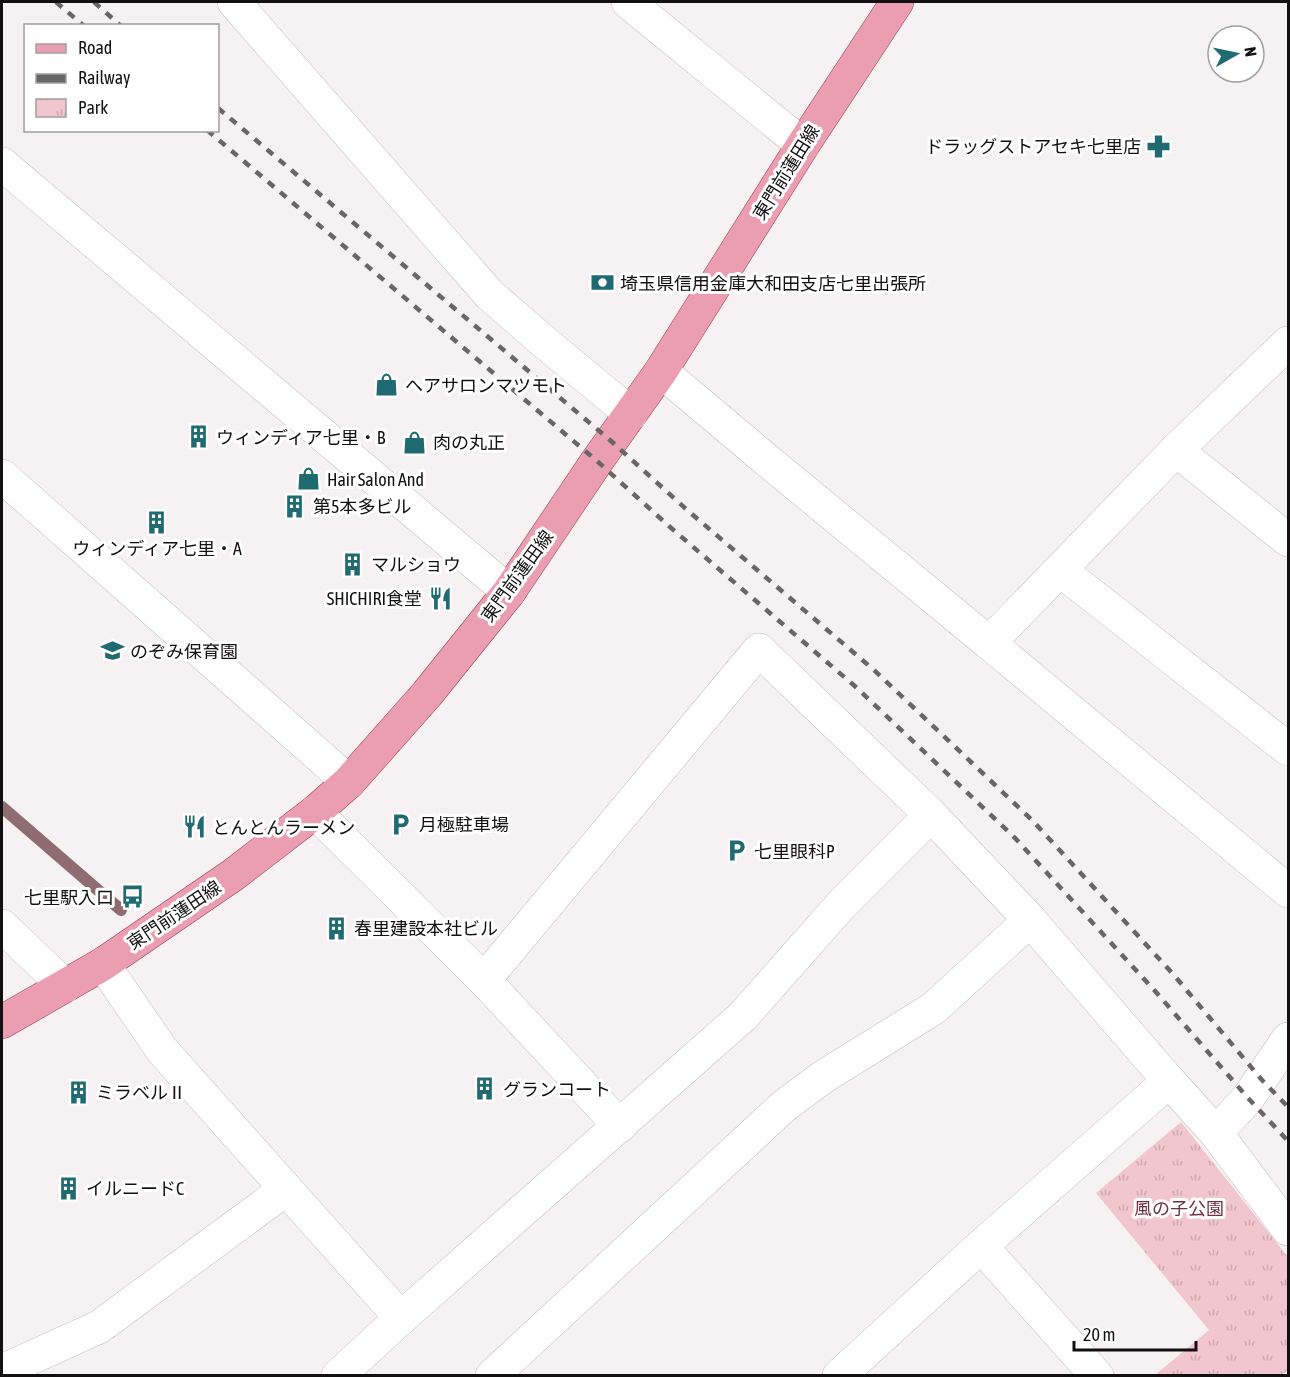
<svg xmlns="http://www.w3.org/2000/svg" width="1290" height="1377" font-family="'Asap Condensed','Noto Sans JP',sans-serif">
<defs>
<pattern id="park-tufts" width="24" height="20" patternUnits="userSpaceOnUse" patternTransform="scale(1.5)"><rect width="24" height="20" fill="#f1c6ce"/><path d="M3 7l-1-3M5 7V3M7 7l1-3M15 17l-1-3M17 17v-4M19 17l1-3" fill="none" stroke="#cea9b0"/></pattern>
</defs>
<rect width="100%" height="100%" fill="#f6f1f2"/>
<!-- park -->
<path fill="url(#park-tufts)" d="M1181 1122 1288 1257V1370L1282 1375H1155L1209 1330 1096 1193Z"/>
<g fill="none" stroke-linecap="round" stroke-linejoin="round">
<!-- stream -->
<path stroke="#8f6c72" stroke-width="12" d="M2 807 121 910"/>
<defs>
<g id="minor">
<path d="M234 2 489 294 543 341 631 414"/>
<path d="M628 2 803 145"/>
<path d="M2 164 509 592"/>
<path d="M1288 343 1176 450 989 643 1288 891"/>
<path d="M661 371 763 457 989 643"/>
<path d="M1176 450 1288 540"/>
<path d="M2 476 349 782"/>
<path d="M1060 570 1288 749"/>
<path d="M315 812 484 980 620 1126"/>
<path d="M2 926 65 986"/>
<path d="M103 964 162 1050 401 1318"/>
<path d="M484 980 759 650 931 815 1030 920 1169 1081 1216 1133 1288 1229"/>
<path d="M1216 1133 1248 1098 1288 1039"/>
<path d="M981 1246 1097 1376"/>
<path d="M2 1371 99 1327 286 1189"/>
<path d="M338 1376 401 1318 743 1016 842 904 931 815"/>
<path d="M492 1376 784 1106 823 1077 934 1008 1030 920"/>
<path d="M839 1376 981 1246 1169 1081"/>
</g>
<path id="major" d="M2 1022 103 964 233 875 315 812 349 782 427 694 509 592 597 461 661 371 803 145 897 2"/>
</defs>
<!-- minor casing -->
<use href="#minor" stroke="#c1bcbd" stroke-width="34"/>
<!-- major casing -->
<use href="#major" stroke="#974158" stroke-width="34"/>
<!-- minor -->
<use href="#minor" stroke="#fff" stroke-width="33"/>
<!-- major -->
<use href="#major" stroke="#eb9db2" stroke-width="33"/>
<!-- rail -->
<g stroke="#696666" stroke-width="4.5" stroke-dasharray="8 8" stroke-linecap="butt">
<path d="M56 2 84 26"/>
<path d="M94 2 121 26"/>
<path d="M218 108 611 441 686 509 874 670 1032 820 1173 974 1262 1080 1288 1107"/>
<path d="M207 130 597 461 670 527 857 688 1015 838 1155 991 1248 1098 1288 1141"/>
</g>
</g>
<!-- icons -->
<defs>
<symbol id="pharmacy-bare" viewBox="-9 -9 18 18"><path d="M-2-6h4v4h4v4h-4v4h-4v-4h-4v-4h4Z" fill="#1f6b71" stroke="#fff" stroke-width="2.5" paint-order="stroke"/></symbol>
<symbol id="bank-bare" viewBox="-9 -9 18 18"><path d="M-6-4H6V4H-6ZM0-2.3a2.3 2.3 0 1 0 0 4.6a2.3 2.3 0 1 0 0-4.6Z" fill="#1f6b71" stroke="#fff" stroke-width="2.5" paint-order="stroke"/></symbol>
<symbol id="shop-bare" viewBox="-9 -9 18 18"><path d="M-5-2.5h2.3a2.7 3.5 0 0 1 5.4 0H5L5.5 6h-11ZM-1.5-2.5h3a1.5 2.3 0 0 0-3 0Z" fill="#1f6b71" stroke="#fff" stroke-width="2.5" paint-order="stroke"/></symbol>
<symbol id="building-bare" viewBox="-9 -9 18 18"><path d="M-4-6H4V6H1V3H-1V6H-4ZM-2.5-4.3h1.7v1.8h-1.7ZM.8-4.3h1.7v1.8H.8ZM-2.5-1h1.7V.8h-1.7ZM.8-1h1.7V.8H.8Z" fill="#1f6b71" stroke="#fff" stroke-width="2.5" paint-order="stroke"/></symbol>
<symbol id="restaurant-bare" viewBox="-9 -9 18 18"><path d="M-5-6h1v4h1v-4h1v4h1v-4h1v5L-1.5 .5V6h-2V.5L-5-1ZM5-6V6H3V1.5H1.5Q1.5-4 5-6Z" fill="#1f6b71" stroke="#fff" stroke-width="2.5" paint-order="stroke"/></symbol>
<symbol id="school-bare" viewBox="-9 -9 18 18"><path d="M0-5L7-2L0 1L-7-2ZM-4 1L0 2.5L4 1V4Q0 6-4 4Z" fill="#1f6b71" stroke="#fff" stroke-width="2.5" paint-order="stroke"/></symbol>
<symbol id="parking-bare" viewBox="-9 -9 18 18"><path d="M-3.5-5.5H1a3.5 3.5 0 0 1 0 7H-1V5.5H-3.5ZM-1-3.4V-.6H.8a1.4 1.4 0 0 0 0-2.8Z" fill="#1f6b71" stroke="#fff" stroke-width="2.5" paint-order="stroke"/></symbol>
<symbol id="bus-bare" viewBox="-9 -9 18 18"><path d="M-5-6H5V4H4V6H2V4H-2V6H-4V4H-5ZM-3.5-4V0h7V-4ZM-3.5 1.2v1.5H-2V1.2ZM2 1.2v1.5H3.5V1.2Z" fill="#1f6b71" stroke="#fff" stroke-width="2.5" paint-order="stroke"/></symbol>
</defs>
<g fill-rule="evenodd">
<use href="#pharmacy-bare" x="1142" y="130" width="33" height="33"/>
<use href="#bank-bare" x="586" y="266" width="33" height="33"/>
<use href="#shop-bare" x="370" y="368" width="33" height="33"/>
<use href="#building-bare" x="182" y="420" width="33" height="33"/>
<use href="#shop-bare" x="398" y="426" width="33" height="33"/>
<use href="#shop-bare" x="292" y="462" width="33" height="33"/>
<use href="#building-bare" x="278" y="490" width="33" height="33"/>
<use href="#building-bare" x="140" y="506" width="33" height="33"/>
<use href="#building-bare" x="336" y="548" width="33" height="33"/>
<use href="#restaurant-bare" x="424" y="582" width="33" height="33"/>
<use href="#school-bare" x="96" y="634" width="33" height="33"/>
<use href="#parking-bare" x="384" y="808" width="33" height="33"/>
<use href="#restaurant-bare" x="178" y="810" width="33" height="33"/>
<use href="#parking-bare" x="720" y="834" width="33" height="33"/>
<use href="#bus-bare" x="116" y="880" width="33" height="33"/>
<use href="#building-bare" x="320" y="912" width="33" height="33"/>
<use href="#building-bare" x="468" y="1072" width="33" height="33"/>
<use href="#building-bare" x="62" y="1076" width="33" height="33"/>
<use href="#building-bare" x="52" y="1172" width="33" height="33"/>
</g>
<g text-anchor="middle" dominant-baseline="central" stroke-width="6" stroke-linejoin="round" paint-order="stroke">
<!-- poi labels -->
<g font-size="18" fill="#121010" stroke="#fff" text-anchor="start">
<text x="1141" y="146" text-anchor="end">ドラッグストアセキ七里店</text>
<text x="620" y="283">埼玉県信用金庫大和田支店七里出張所</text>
<text x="405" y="385">ヘアサロンマツモト</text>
<text x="216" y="437">ウィンディア七里・B</text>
<text x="433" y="442">肉の丸正</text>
<text x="327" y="479">Hair Salon And</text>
<text x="313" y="506">第5本多ビル</text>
<text x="157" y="548" text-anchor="middle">ウィンディア七里・A</text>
<text x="371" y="564">マルショウ</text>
<text x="422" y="598" text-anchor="end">SHICHIRI食堂</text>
<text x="130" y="651">のぞみ保育園</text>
<text x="419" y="824">月極駐車場</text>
<text x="212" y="827">とんとんラーメン</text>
<text x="754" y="851">七里眼科P</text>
<text x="114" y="897" text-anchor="end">七里駅入口</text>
<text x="354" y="928">春里建設本社ビル</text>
<text x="503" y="1089">グランコート</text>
<text x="96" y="1092">ミラベルⅡ</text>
<text x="86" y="1188">イルニードC</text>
</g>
<!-- street labels -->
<g font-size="18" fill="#121010" stroke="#fff">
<text transform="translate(786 172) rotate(-58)">東門前蓮田線</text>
<text transform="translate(517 576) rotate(-54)">東門前蓮田線</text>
<text transform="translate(174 915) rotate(-34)">東門前蓮田線</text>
</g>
<!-- park labels -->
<g font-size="18" fill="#6f3040" stroke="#fff">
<text x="1179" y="1208">風の子公園</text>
</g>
</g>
<!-- border -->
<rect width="1290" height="1377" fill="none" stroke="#121010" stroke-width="6"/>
<!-- legend -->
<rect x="24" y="24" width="195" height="108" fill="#ffffff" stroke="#a09f9f" stroke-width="1.5"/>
<rect x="36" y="44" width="30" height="9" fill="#eb9db2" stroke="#a09f9f" stroke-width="1.5"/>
<text x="78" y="54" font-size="18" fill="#121010">Road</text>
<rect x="36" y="74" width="30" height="9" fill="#696666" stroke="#a09f9f" stroke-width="1.5"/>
<text x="78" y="84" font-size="18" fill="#121010">Railway</text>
<rect x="36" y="99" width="30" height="18" fill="url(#park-tufts)" stroke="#a09f9f" stroke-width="1.5"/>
<text x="78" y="114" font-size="18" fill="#121010">Park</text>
<!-- north arrow -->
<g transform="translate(1236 54) rotate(81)"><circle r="28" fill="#ffffff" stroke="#a09f9f" stroke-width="1.5"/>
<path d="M0-4.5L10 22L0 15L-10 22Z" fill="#1f6b71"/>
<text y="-9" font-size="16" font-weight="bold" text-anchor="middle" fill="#121010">N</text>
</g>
<!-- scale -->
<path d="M1074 1341v9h122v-9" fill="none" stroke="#121010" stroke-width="3"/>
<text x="1083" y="1341" font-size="18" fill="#121010" stroke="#ffffff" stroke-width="4.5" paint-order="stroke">20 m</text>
</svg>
